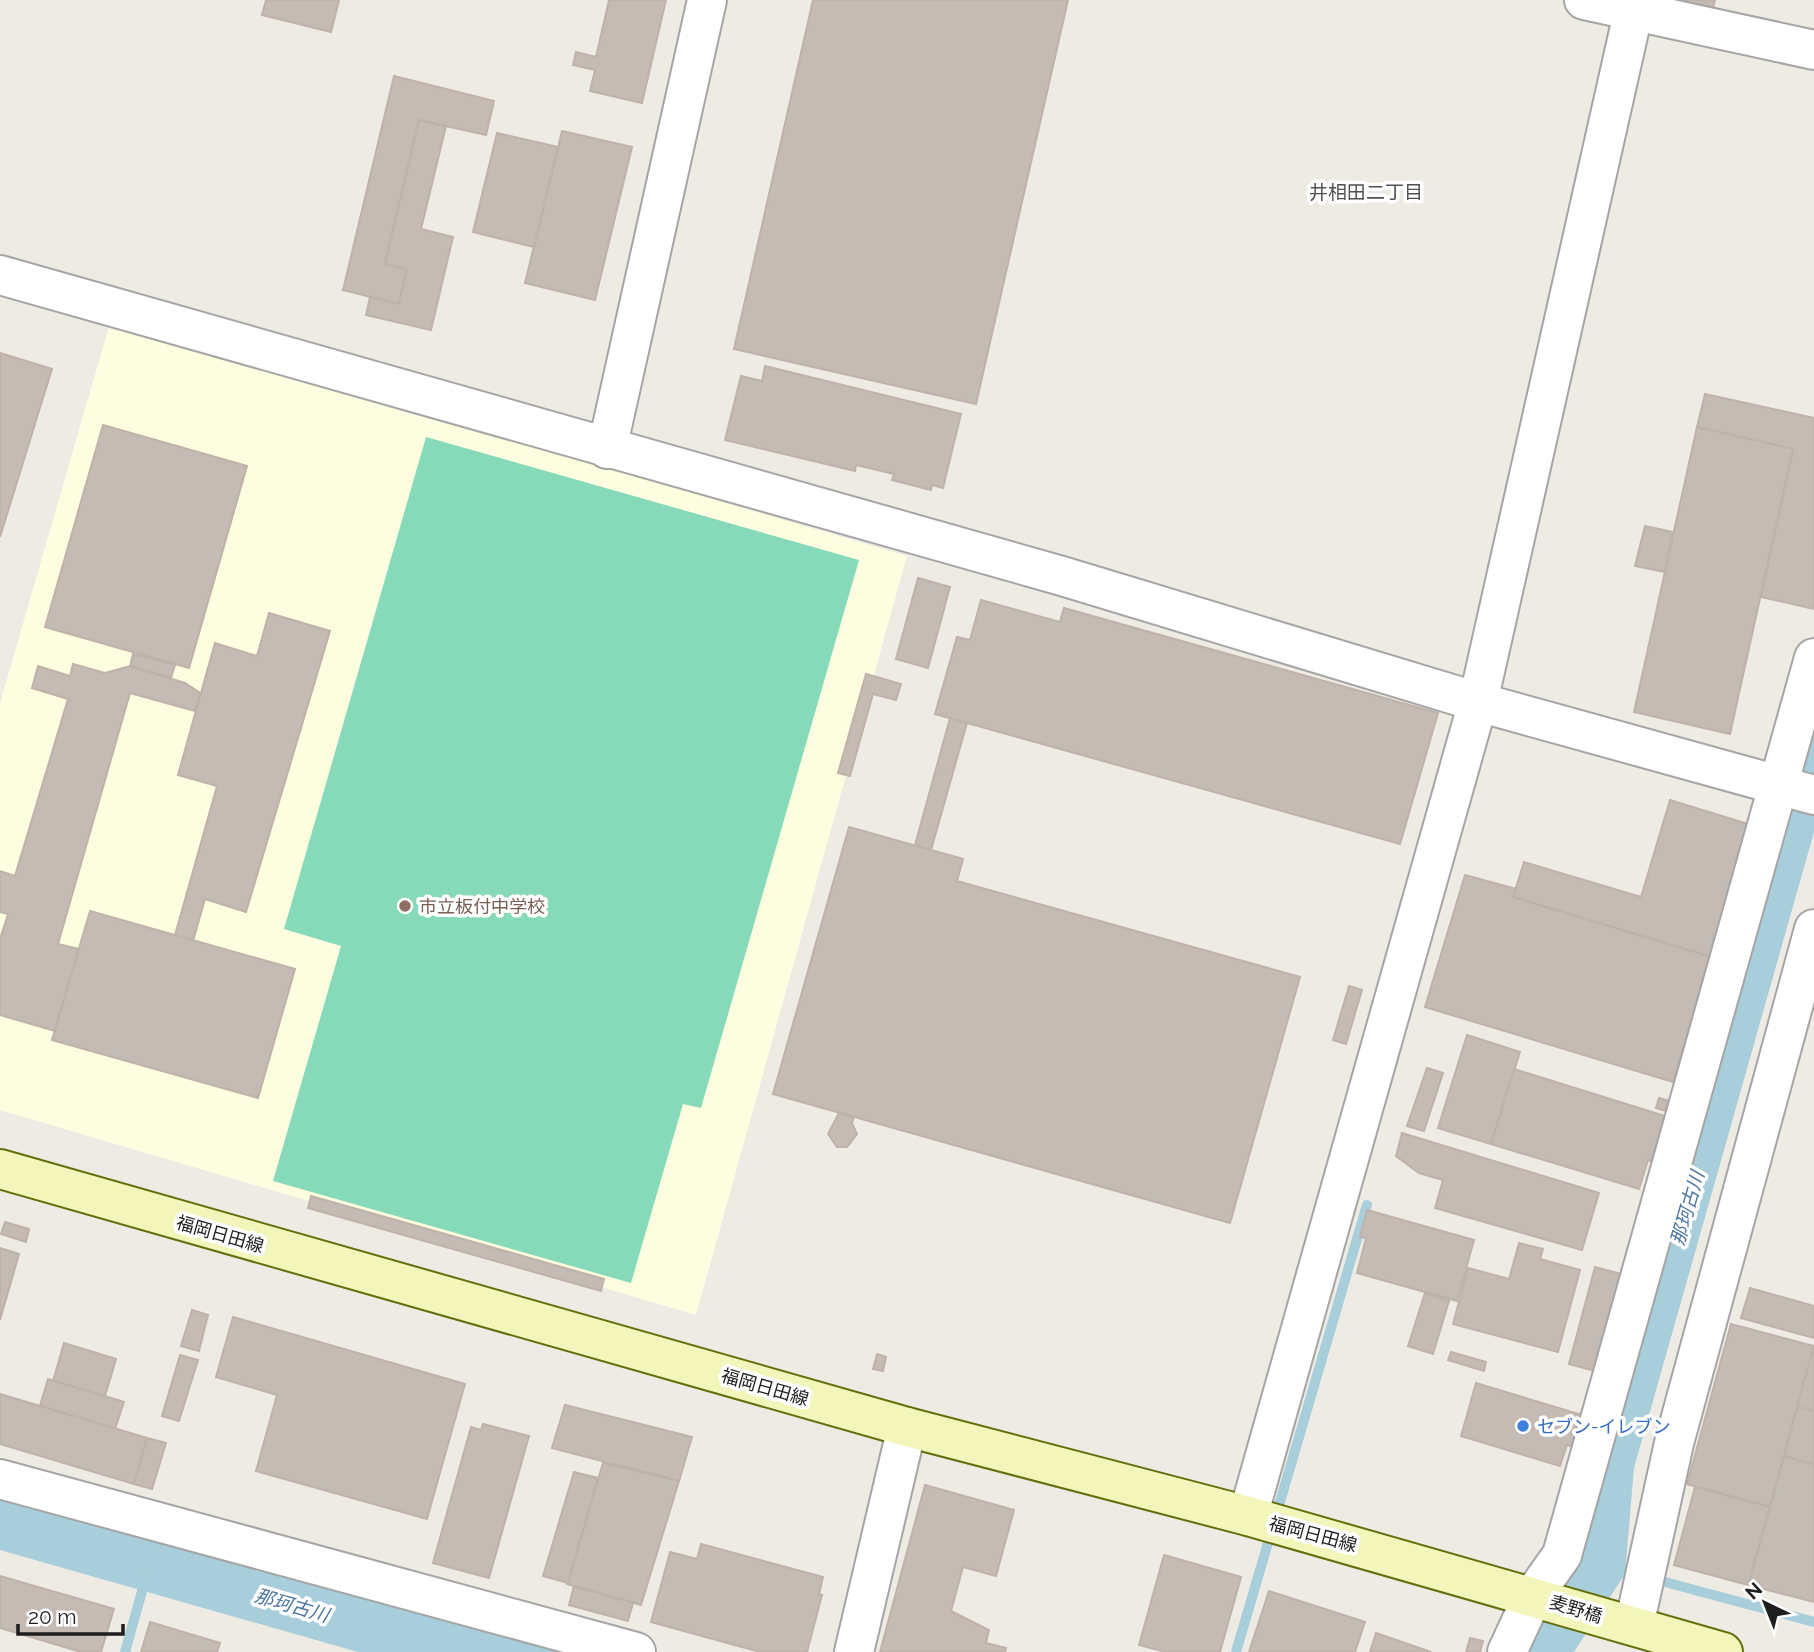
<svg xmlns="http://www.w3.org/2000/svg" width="1814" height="1652" font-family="Raleway,'Noto Sans JP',sans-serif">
<rect width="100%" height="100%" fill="#eeebe4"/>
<!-- education -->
<path fill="#fdfddf" d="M110 323 907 556 696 1315 0 1110V703Z"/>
<!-- pitch -->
<path fill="#86daba" d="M426 437 859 560 701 1108 683 1104 631 1283 273 1181 341 946 284 929Z"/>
<!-- water -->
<g fill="#a7ceda">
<path d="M1814 679V832L1634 1468 1625 1574 1574 1652H1515Z"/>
<path d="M0 1495 593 1652H358L0 1550Z"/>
</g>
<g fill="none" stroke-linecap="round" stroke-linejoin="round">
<!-- stream -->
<g stroke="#a7ceda" stroke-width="10">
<path d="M1665 1582 1814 1622"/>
<path d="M125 1652 146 1577"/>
<path d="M1236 1652 1367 1205"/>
</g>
</g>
<!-- building -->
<g fill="#c3bbb4" stroke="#bfb2a8" stroke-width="2">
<path d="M266 0H339L331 32 262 15Z"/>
<path d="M609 0H666L642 103 590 91 595 70 573 65 576 52 596 57Z"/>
<path d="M813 0H1068L976 404 734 349Z"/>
<path d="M1671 0H1715L1713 9Z"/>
<path d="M394 76 494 101 486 135 419 120 385 264 407 269 399 304 343 290Z"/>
<path d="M419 120 446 126 421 229 453 237 431 330 366 315 370 297 399 304 407 269 385 264Z"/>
<path d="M562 131 632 147 595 300 525 283Z"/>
<path d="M497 133 558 147 534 247 473 232Z"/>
<path d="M0 353 52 369 0 537Z"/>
<path d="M765 366 961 414 943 488 932 485 931 490 892 480 894 474 856 465 855 471 725 440 741 376 762 381Z"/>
<path d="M1705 394 1814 418V609L1761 597 1793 449 1697 427Z"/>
<path d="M103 425 247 466 189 668 45 627Z"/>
<path d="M1697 427 1793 449 1730 734 1634 712Z"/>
<path d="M1645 526 1673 532 1665 572 1635 566Z"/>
<path d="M918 578 950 587 928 668 896 659Z"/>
<path d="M981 600 1060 622 1064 608 1438 713 1400 844 935 714 957 637 970 640Z"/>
<path d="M269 613 330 631 246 912 205 899 193 941 175 935 217 786 178 775 215 643 257 656Z"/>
<path d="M133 654 175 665 171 678 130 666Z"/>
<path d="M73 664 105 673 130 666 185 683 200 693 195 711 130 693 58 944 79 949 55 1031 0 1015V939L8 914 0 912V871L15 876 68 699 32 688 38 666 70 676Z"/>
<path d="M866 674 901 684 896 700 873 694 850 776 838 773Z"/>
<path d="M950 718 967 723 931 850 915 845Z"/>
<path d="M1670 800 1751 825 1711 957 1513 897 1524 862 1641 897Z"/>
<path d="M849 827 963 859 957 881 1300 977 1230 1223 773 1094Z"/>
<path d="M1465 875 1516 889 1513 897 1711 957 1673 1082 1425 1007Z"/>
<path d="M90 911 295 969 258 1098 52 1040Z"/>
<path d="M1349 986 1362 990 1346 1044 1333 1040Z"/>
<path d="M1467 1035 1520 1052 1491 1144 1438 1128Z"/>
<path d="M1427 1068 1443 1073 1424 1131 1407 1126Z"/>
<path d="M1514 1069 1671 1118 1657 1163 1648 1160 1639 1189 1491 1144Z"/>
<path d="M1659 1098 1673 1102 1670 1112 1656 1108Z"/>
<path d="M839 1113 854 1117 852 1123 857 1134 847 1147H837L828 1134Z"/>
<path d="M1402 1133 1599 1193 1582 1250 1435 1208 1443 1180 1419 1173 1396 1156Z"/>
<path d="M311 1196 604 1279 601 1291 308 1208Z"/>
<path d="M1367 1210 1474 1240 1457 1301 1357 1273 1366 1238 1360 1237Z"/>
<path d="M5 1222 29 1229 26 1242 1 1234Z"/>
<path d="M1519 1243 1543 1249 1540 1259 1580 1270 1558 1352 1453 1324 1468 1268 1509 1279Z"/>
<path d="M0 1248 19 1254 0 1320Z"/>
<path d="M1595 1267 1625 1275 1599 1372 1569 1364Z"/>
<path d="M1750 1288 1814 1306V1338L1741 1318Z"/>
<path d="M1425 1293 1449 1301 1433 1354 1408 1346Z"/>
<path d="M192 1310 208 1315 199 1351 181 1346Z"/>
<path d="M233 1317 465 1384 427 1519 256 1471 277 1395 216 1377Z"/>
<path d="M1731 1324 1814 1346 1770 1507 1687 1484Z"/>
<path d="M64 1343 116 1359 105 1396 53 1381Z"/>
<path d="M1814 1346V1411L1797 1407Z"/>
<path d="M1451 1352 1486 1362 1484 1371 1448 1360Z"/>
<path d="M877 1354 886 1357 883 1371 873 1369Z"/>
<path d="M180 1355 198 1360 179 1421 162 1416Z"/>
<path d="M48 1379 124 1402 115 1429 40 1406Z"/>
<path d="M1476 1383 1585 1416 1576 1448 1567 1445 1560 1466 1461 1436Z"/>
<path d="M0 1394 147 1438 134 1484 0 1444Z"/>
<path d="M565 1405 692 1437 679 1481 552 1448Z"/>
<path d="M1797 1407 1814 1411V1465L1784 1456Z"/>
<path d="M483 1424 529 1436 489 1578 433 1563 471 1427 481 1430Z"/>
<path d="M147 1438 166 1443 152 1489 134 1484Z"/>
<path d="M1784 1456 1814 1465V1602L1748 1585Z"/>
<path d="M603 1463 679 1481 641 1605 567 1584Z"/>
<path d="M574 1472 598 1478 568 1583 543 1576Z"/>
<path d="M925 1485 1014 1510 996 1576 963 1567 951 1611 989 1630 986 1643 1006 1648 1005 1652H880Z"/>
<path d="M1695 1487 1770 1507 1748 1585 1674 1565Z"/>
<path d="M701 1544 823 1577 819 1594 822 1595 807 1652H760L651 1622 670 1552 697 1559Z"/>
<path d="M1164 1555 1241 1577 1220 1652H1166L1139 1645Z"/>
<path d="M0 1576 114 1609 101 1652H81L0 1628Z"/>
<path d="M574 1586 633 1603 628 1621 569 1605Z"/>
<path d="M1269 1591 1365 1622 1355 1652H1249Z"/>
<path d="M150 1622 220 1643 217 1652H141Z"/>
<path d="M1376 1633 1431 1652H1370Z"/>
<path d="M1470 1638 1483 1641 1480 1652H1466Z"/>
</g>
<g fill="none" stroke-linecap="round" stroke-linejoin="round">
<defs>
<g id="minor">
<path d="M1584 0 1814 50"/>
<path d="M0 275 1062 576 1478 702 1814 795"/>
<path d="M607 449 707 0"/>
<path d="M0 1479 636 1652"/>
<path d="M1248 1516 1478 702 1636 0"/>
<path d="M1634 1626 1674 1443 1814 929"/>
<path d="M854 1652 907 1427"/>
<path d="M1507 1652 1533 1596 1562 1555 1814 658"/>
</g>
<path id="secondary" d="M0 1169 907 1427 1248 1516 1723 1652"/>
</defs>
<!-- minor casing -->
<use href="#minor" stroke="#a5a5a5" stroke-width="42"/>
<!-- secondary casing -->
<use href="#secondary" stroke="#646f0b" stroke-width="42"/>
<!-- minor -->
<use href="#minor" stroke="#fff" stroke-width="38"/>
<!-- secondary -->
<use href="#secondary" stroke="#f3f6bb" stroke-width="38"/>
</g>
<!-- markers -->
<circle fill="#8d6e63" stroke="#fff" stroke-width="2.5" cx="405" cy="906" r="7"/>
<circle fill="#3f7fe0" stroke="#fff" stroke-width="2.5" cx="1523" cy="1426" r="7"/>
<g text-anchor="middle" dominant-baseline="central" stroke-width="7" stroke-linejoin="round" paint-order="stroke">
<!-- education labels -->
<g font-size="18" fill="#785e54" stroke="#fff" text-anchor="start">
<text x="419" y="906">市立板付中学校</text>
</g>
<!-- street labels -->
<g font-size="18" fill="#1e1e1e" stroke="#fff">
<text transform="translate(220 1234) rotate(16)">福岡日田線</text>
<text transform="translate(765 1387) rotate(16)">福岡日田線</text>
<text transform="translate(1313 1534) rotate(15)">福岡日田線</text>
<text transform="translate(1576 1609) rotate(17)">麦野橋</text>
</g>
<!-- shop labels -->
<g font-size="18" fill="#366cbe" stroke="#fff" text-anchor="start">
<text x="1537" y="1426">セブン-イレブン</text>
</g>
<!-- neighbourhood labels -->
<g font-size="19" fill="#515151" stroke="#fff">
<text x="1366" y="192">井相田二丁目</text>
</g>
<!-- water labels -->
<g font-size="19" font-style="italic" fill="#4c76a1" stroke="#fff">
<text transform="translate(1687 1208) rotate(-74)">那珂古川</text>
<text transform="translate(292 1605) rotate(16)">那珂古川</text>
</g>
</g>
<!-- north arrow -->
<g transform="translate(1765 1603) rotate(317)" stroke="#ffffff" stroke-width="5" paint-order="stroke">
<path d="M0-5L12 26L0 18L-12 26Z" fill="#1e1e1e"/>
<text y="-10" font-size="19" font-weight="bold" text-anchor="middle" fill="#1e1e1e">N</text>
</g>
<!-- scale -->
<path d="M18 1624v10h105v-10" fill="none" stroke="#1e1e1e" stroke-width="3.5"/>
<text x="28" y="1624" font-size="21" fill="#1e1e1e" stroke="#ffffff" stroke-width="5" paint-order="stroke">20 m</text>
</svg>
